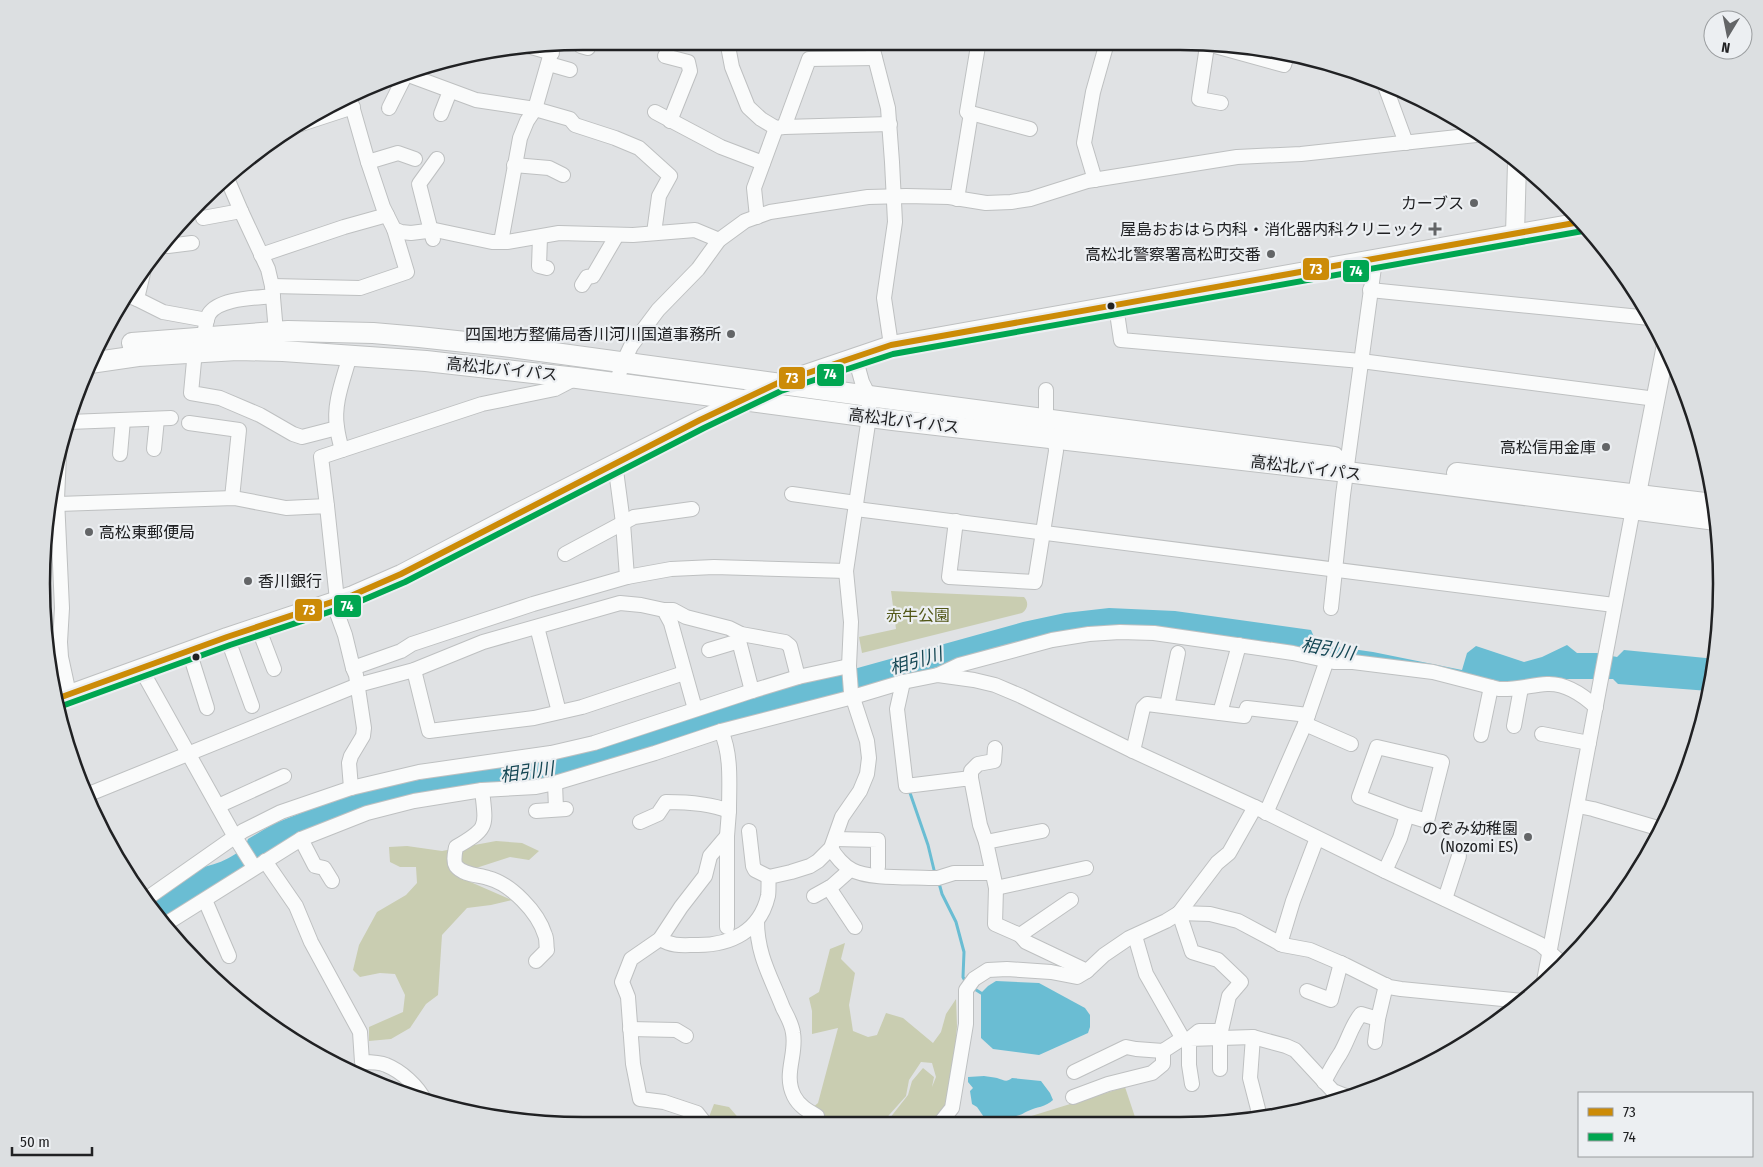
<svg xmlns="http://www.w3.org/2000/svg" width="1763" height="1167" font-family="'Fira Sans Condensed','Noto Sans JP',sans-serif">
<rect width="100%" height="100%" fill="#e0e2e4"/>
<!-- green -->
<g fill="#c9cdb1">
<path d="M891 591 1024 597C1029 602 1028 609 1022 613L862 653 859 637 896 629Z"/>
<path d="M496 841 522 843 539 851 529 860 510 857 473 869 459 877 512 900 491 905 467 908 442 935 438 995 426 1004 410 1028 391 1039 369 1041V1027L403 1012 405 995 395 974 380 973 360 977 353 970 359 945 377 912 406 895 417 883 416 867H400L390 862 389 847 407 846 442 851Z"/>
<path d="M845 943 841 959 855 973 849 1005 853 1031 868 1037 877 1035 886 1013 903 1018 933 1043 941 1032 946 1014 956 999 957 1026 952 1091 943 1111 934 1123H886L908 1095 912 1081 923 1068 934 1077 932 1087 936 1077 932 1063 921 1062 909 1080 906 1096 882 1123 788 1122 804 1115 818 1103 838 1028 812 1034V1011L809 998 819 992 830 949Z"/>
<path d="M1125 1087 1137 1123 1133 1124H1021L1025 1118Z"/>
<path d="M714 1104 729 1107 742 1122H707Z"/>
</g>
<!-- water -->
<g fill="#6abdd3">
<path d="M1109 608 1175 611 1311 630 1317 644 1373 652 1462 670 1467 653 1476 646 1524 662 1542 657 1567 645 1577 653H1597L1617 657 1624 650 1716 659 1709 691 1618 684 1613 679H1543L1508 687 1328 655 1154 629 992 652 806 703 590 769 530 782 511 785 507 782 468 786 384 803 161 921 148 902 152 900 154 902 201 867C215 866 244 854 248 839L273 824 354 792 466 771 746 699 1023 622 1065 613Z"/>
<path d="M996 981 1039 983 1085 1008 1090 1015V1027L1088 1033 1039 1055 993 1049 981 1038V993L988 986Z"/>
<path d="M984 1076C988 1077 994 1077 997 1078 1004 1080 1006 1083 1012 1078L1041 1081 1050 1093 1053 1100C1046 1107 1036 1107 1028 1111 1023 1113 1022 1115 1016 1116L1015 1124 988 1123 977 1107 972 1104 970 1091 973 1088 968 1082V1077Z"/>
</g>
<g fill="none" stroke-linecap="round" stroke-linejoin="round">
<!-- stream -->
<g stroke="#6abdd3" stroke-width="3">
<path d="M909 790 928 845 935 874"/>
<path d="M939 883 942 894 956 922 964 952 963 977 966 983"/>
<path d="M973 988 981 993"/>
</g>
<defs>
<g id="minor">
<path d="M528 46 552 53"/>
<path d="M581 46 588 48"/>
<path d="M728 46 732 67 748 107 761 119 776 128"/>
<path d="M872 46 888 108 892 162 895 222 884 298 891 345"/>
<path d="M978 46 967 112 1030 129"/>
<path d="M1207 46 1199 99 1221 103"/>
<path d="M1215 46 1284 65 1287 55"/>
<path d="M665 56 688 62 690 71 670 121"/>
<path d="M875 58 809 59 784 127 890 124"/>
<path d="M549 64 570 70"/>
<path d="M403 73 476 100 535 109 570 119 575 125 615 138 639 148 670 176 659 196 654 233"/>
<path d="M1384 83 1406 143"/>
<path d="M350 99 368 162 383 207 394 229 401 232 411 233 435 230 492 242H507L559 233 633 235 695 230 719 240"/>
<path d="M389 108 406 74"/>
<path d="M655 112 721 147 763 163"/>
<path d="M441 114 450 91"/>
<path d="M298 125 353 107"/>
<path d="M368 162 398 153 415 159"/>
<path d="M514 165 549 168 563 175"/>
<path d="M226 176 241 211 268 269 272 286 276 332"/>
<path d="M1095 180 1084 143 1093 92 1106 46"/>
<path d="M957 199 971 113"/>
<path d="M757 217 754 188 776 128 784 127"/>
<path d="M203 218 241 211"/>
<path d="M540 237 539 266 547 268"/>
<path d="M433 239 419 184 437 159"/>
<path d="M501 242 520 138 527 121 535 109 553 46"/>
<path d="M161 245 168 246 192 243"/>
<path d="M261 255 344 227 387 215"/>
<path d="M582 285 587 277 593 276 617 235"/>
<path d="M272 286 360 288 407 272 394 229"/>
<path d="M1370 290 1650 318"/>
<path d="M129 296 137 299 163 312 207 320"/>
<path d="M137 299 144 269"/>
<path d="M1116 306 1121 340 1361 361 1656 399"/>
<path d="M204 337C205 330 206 320 209 314 219 298 256 298 273 296"/>
<path d="M193 353 194 361 191 393 220 398 260 415 293 434 302 437 337 428"/>
<path d="M616 383 623 363 631 346 658 310 698 269 719 240 745 221 770 212 868 197 906 196 949 197 986 203 1011 202 1030 199 1087 181 1237 157 1301 154 1476 135"/>
<path d="M69 422 171 418"/>
<path d="M189 423 239 430 232 498"/>
<path d="M154 449 157 419"/>
<path d="M342 450C340 443 338 435 337 427 333 403 344 378 350 355"/>
<path d="M120 454 123 420"/>
<path d="M59 455 57 499 62 608 60 642 61 657 69 694"/>
<path d="M792 494 856 503"/>
<path d="M58 504 234 498 286 508 327 506 337 600"/>
<path d="M327 506 321 457 482 404 555 389 576 378"/>
<path d="M856 509 1614 605"/>
<path d="M956 521 949 577 1035 582 1056 451 1055 439 1046 420V390"/>
<path d="M565 554 634 517 692 509"/>
<path d="M627 577 671 569 714 567 846 571"/>
<path d="M333 602 345 635 353 668 356 675 364 728 363 736 351 756 349 763 351 788"/>
<path d="M1331 608 1343 495 1375 260"/>
<path d="M664 610H673L686 617 729 628 741 634 785 642 790 646 798 677"/>
<path d="M258 627 274 669"/>
<path d="M537 627 559 712"/>
<path d="M741 634 739 641 752 691"/>
<path d="M227 637 252 706"/>
<path d="M709 650 739 641"/>
<path d="M189 651 207 708"/>
<path d="M353 668 401 651 412 644 533 604 627 577 623 523 615 463"/>
<path d="M141 669 235 837 254 867"/>
<path d="M414 670 429 731 534 718 582 707 684 673"/>
<path d="M938 675 959 665 1052 640 1089 634 1120 632 1154 633 1293 653 1334 662H1353L1433 672 1499 689C1516 690 1531 685 1547 684 1566 683 1583 695 1596 707"/>
<path d="M903 682 897 709 906 786 971 778 980 825 986 842 996 888 995 924 1020 935 1071 900"/>
<path d="M1167 706 1178 653"/>
<path d="M1220 713 1239 645"/>
<path d="M1305 724 1351 744"/>
<path d="M1514 726 1521 688"/>
<path d="M1542 734 1589 743"/>
<path d="M1481 735 1491 687"/>
<path d="M1133 751 1143 708 1147 704 1244 716 1247 708 1308 715"/>
<path d="M971 778V771L978 764 994 761 995 748"/>
<path d="M555 783 556 809"/>
<path d="M482 790C486 827 489 828 456 847 455 853 453 861 456 866 463 875 478 875 488 878 511 884 538 912 545 935 547 939 546 945 547 950L536 961"/>
<path d="M89 794 358 685 414 670 483 642 620 603 641 605 664 610 671 623 695 709"/>
<path d="M218 806 284 776"/>
<path d="M1578 806 1593 809 1661 829"/>
<path d="M536 811 566 809"/>
<path d="M1266 813 1305 724 1327 660"/>
<path d="M640 822 658 814 666 802C687 802 709 803 729 811 729 785 732 755 721 731"/>
<path d="M749 831 753 866 755 870 769 877"/>
<path d="M301 839 315 866 324 868 332 881"/>
<path d="M835 839 878 840V867"/>
<path d="M986 842 1042 831"/>
<path d="M831 848C835 856 844 866 852 870 868 879 910 877 929 878H938L954 873H992"/>
<path d="M265 861 296 906 311 942 360 1032 362 1062C369 1062 379 1062 386 1065 401 1071 418 1086 425 1101"/>
<path d="M1385 871 1400 838 1407 815 1427 821 1442 762 1377 747 1359 797 1407 815"/>
<path d="M829 888 855 927"/>
<path d="M996 888 1086 868"/>
<path d="M814 896 832 886 850 870"/>
<path d="M146 899 243 831 281 812 351 788 419 772 551 753 594 743 752 691 798 677 849 666"/>
<path d="M1445 899 1459 856"/>
<path d="M205 900 229 956"/>
<path d="M757 921C757 955 771 977 783 1008 787 1016 792 1024 793 1033 797 1055 783 1074 794 1096 799 1106 808 1111 817 1116V1123"/>
<path d="M164 925 301 839 367 813 414 801 482 790 536 787 555 783 655 753 721 731 853 697 903 682 938 675 974 680 995 685 1021 696 1133 751 1255 807 1385 871 1540 944 1563 964"/>
<path d="M727 927V836L729 811"/>
<path d="M1020 935 1026 942 1087 971 1104 955 1129 938 1166 921 1179 913 1210 914 1238 921 1283 945 1310 950 1345 965 1389 987 1401 989 1523 1001"/>
<path d="M1135 936 1146 974 1183 1039"/>
<path d="M660 939C674 947 682 945 698 945 731 945 760 931 768 896 769 890 768 883 769 877L791 872 810 866 818 861 831 848 842 817 860 791 867 774 869 758 867 741 851 692 849 666 851 622 846 571 869 417V396L862 382 855 357"/>
<path d="M1280 944 1293 901 1317 838"/>
<path d="M1544 981 1633 509"/>
<path d="M1307 991 1331 1000 1341 963"/>
<path d="M630 1029 676 1030 686 1036"/>
<path d="M1253 1037 1250 1078 1258 1109 1257 1118"/>
<path d="M1375 1042 1378 1019"/>
<path d="M1220 1069V1038"/>
<path d="M1074 1072 1126 1047 1136 1049 1163 1051 1180 1040 1189 1039 1199 1031H1221L1229 996 1241 982 1218 960 1192 952 1179 913 1217 863 1229 853 1255 807"/>
<path d="M1324 1082C1329 1072 1334 1063 1340 1054 1348 1041 1351 1026 1361 1014L1378 1019 1386 985"/>
<path d="M1192 1084 1189 1065V1039L1253 1037 1286 1046 1295 1050 1333 1091 1348 1097"/>
<path d="M1073 1097 1108 1084 1152 1073 1163 1064V1051"/>
<path d="M704 1122 697 1113 664 1102 640 1099 633 1064 628 997 622 982 631 959 660 939 681 907 705 876 710 856 727 836"/>
<path d="M940 1123 952 1108 966 1024V990L974 979 988 970 1007 969 1051 972 1077 977 1087 971"/>
</g>
<g id="major">
<path d="M1515 234 1517 163"/>
<path d="M776 384 891 345 1581 222"/>
<path d="M1634 509 1666 345"/>
<path d="M56 699 227 637 353 595 401 574 519 512 700 420 748 398"/>
</g>
<g id="highway">
<path d="M132 343 288 331 373 333 419 337 503 346 869 396 1334 457"/>
<path d="M90 363 138 356 237 350 283 351 426 361 577 378 893 420 1347 472 1716 520"/>
<path d="M1457 473 1713 504"/>
</g>
</defs>
<!-- minor casing -->
<use href="#minor" stroke="#bec0c1" stroke-width="16"/>
<!-- major casing -->
<use href="#major" stroke="#bec0c1" stroke-width="20"/>
<!-- highway casing -->
<use href="#highway" stroke="#bec0c1" stroke-width="22"/>
<!-- minor -->
<use href="#minor" stroke="#fafbfb" stroke-width="14"/>
<!-- major -->
<use href="#major" stroke="#fafbfb" stroke-width="18"/>
<!-- highway -->
<use href="#highway" stroke="#fafbfb" stroke-width="20"/>
<defs>
<path id="bus-1" d="M56 699 227 637 353 595 401 574 700 420 778 383 891 345 1580 222"/>
<path id="bus-2" d="M59 707 230 645 356 603 405 582 704 428 781 391 893 354 1583 231"/>
</defs>
<!-- bus-1 casing -->
<use href="#bus-1" stroke="#eceff2" stroke-width="10"/>
<!-- bus-2 casing -->
<use href="#bus-2" stroke="#eceff2" stroke-width="10"/>
<!-- bus-1 -->
<use href="#bus-1" stroke="#cc8b07" stroke-width="6"/>
<!-- bus-2 -->
<use href="#bus-2" stroke="#00a651" stroke-width="6"/>
</g>
<!-- markers -->
<g fill="#636567" stroke="#eceff2" stroke-width="2">
<circle cx="1474" cy="203" r="5"/>
<path d="M1432.5 221.5h5v5h5v5h-5v5h-5v-5h-5v-5h5z"/>
<circle cx="1271" cy="254" r="5"/>
<circle cx="731" cy="334" r="5"/>
<circle cx="1606" cy="447" r="5"/>
<circle cx="89" cy="532" r="5"/>
<circle cx="248" cy="581" r="5"/>
<circle cx="1528" cy="837" r="5"/>
</g>
<g fill="#202123" stroke="#eceff2" stroke-width="2">
<circle cx="1111" cy="306" r="4.5"/>
<circle cx="196" cy="657" r="4.5"/>
</g>
<g text-anchor="middle" dominant-baseline="central" stroke-width="4.5" stroke-linejoin="round" paint-order="stroke">
<!-- poi labels -->
<g font-size="16" fill="#202123" stroke="#eceff2" text-anchor="end">
<text x="1464" y="203">カーブス</text>
<text x="1424" y="229">屋島おおはら内科・消化器内科クリニック</text>
<text x="1261" y="254">高松北警察署高松町交番</text>
<text x="721" y="334">四国地方整備局香川河川国道事務所</text>
<text x="1596" y="447">高松信用金庫</text>
<text x="99" y="532" text-anchor="start">高松東郵便局</text>
<text x="258" y="581" text-anchor="start">香川銀行</text>
<text x="1518" y="828">のぞみ幼稚園<tspan x="1518" dy="18">(Nozomi ES)</tspan></text>
</g>
<!-- street labels -->
<g font-size="16" fill="#202123" stroke="#eceff2">
<text transform="translate(502 369) rotate(6)">高松北バイパス</text>
<text transform="translate(904 421) rotate(7)">高松北バイパス</text>
<text transform="translate(1306 468) rotate(7)">高松北バイパス</text>
</g>
<!-- park labels -->
<g font-size="16" fill="#525717" stroke="#eceff2">
<text x="918" y="615">赤牛公園</text>
</g>
<!-- water labels -->
<g font-size="18" font-style="italic" fill="#154754" stroke="#eceff2">
<text transform="translate(1328 649) rotate(10)">相引川</text>
<text transform="translate(916 661) rotate(-16)">相引川</text>
<text transform="translate(527 772) rotate(-8)">相引川</text>
</g>
</g>
<!-- crop -->
<path d="M0 0H1763V1167H0ZM583 50H1180A533 533 0 0 1 1713 583V584A533 533 0 0 1 1180 1117H583A533 533 0 0 1 50 584V583A533 533 0 0 1 583 50Z" fill="#dcdfe1" fill-rule="evenodd"/>
<path fill="none" stroke="#202123" stroke-width="2.5" d="M583 50H1180A533 533 0 0 1 1713 583V584A533 533 0 0 1 1180 1117H583A533 533 0 0 1 50 584V583A533 533 0 0 1 583 50Z"/>
<g stroke="#eceff2" stroke-width="2">
<rect x="1302" y="257" width="28" height="24" rx="5" fill="#cc8b07"/>
<rect x="1342" y="259" width="28" height="24" rx="5" fill="#00a651"/>
<rect x="816" y="363" width="29" height="24" rx="5" fill="#00a651"/>
<rect x="778" y="366" width="28" height="24" rx="5" fill="#cc8b07"/>
<rect x="333" y="594" width="29" height="24" rx="5" fill="#00a651"/>
<rect x="294" y="598" width="29" height="24" rx="5" fill="#cc8b07"/>
</g>
<g font-size="14" text-anchor="middle" font-weight="bold" fill="#fff">
<text x="1316" y="274">73</text>
<text x="1356" y="276">74</text>
<text x="830" y="379">74</text>
<text x="792" y="383">73</text>
<text x="347" y="611">74</text>
<text x="309" y="615">73</text>
</g>
<!-- legend -->
<rect x="1578" y="1092" width="175" height="65" fill="#eceff2" stroke="#9a9d9f"/>
<rect x="1588" y="1108" width="25" height="8" fill="#cc8b07" stroke="#9a9d9f"/>
<text x="1623" y="1117" font-size="15" fill="#202123">73</text>
<rect x="1588" y="1133" width="25" height="8" fill="#00a651" stroke="#9a9d9f"/>
<text x="1623" y="1142" font-size="15" fill="#202123">74</text>
<!-- north arrow -->
<g transform="translate(1728 35) rotate(190)"><circle r="24" fill="#eceff2" stroke="#9a9d9f"/>
<path d="M0-4L9 19L0 12L-9 19Z" fill="#636567"/>
<text y="-8" font-size="14" font-weight="bold" text-anchor="middle" fill="#202123">N</text>
</g>
<!-- scale -->
<path d="M12 1147v8h80v-8" fill="none" stroke="#202123" stroke-width="2.5"/>
<text x="20" y="1147" font-size="15" fill="#202123" stroke="#eceff2" stroke-width="4" paint-order="stroke">50 m</text>
</svg>
